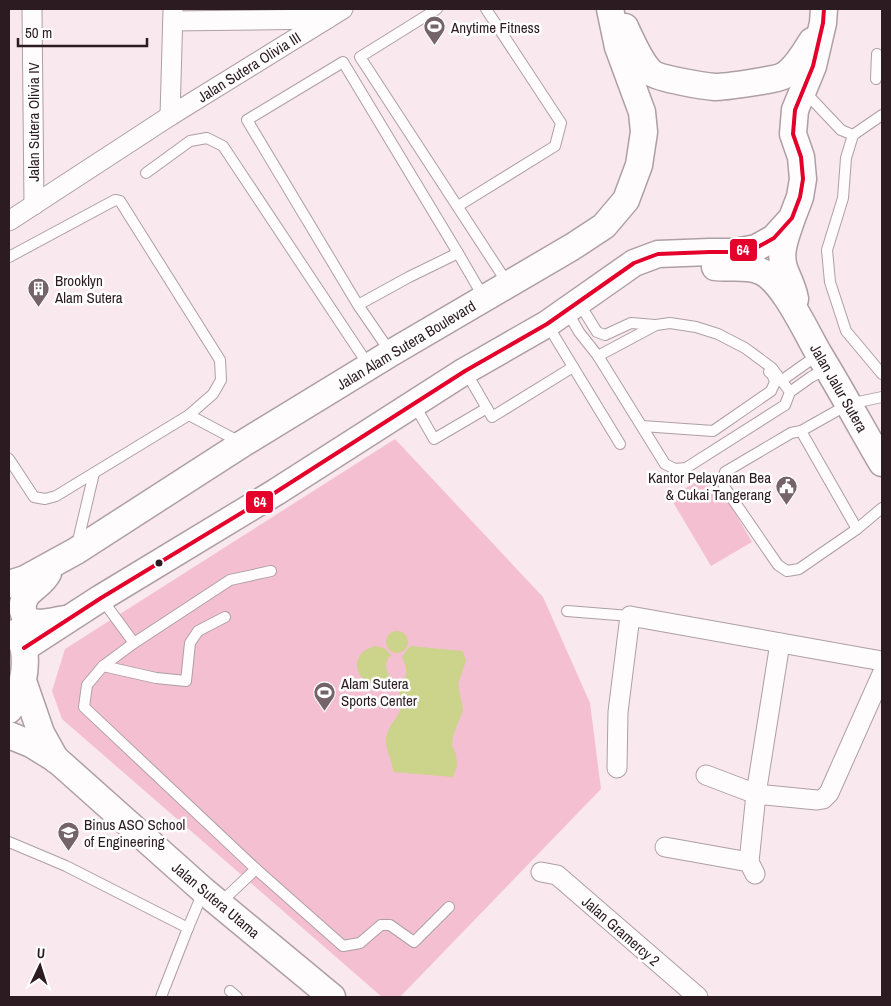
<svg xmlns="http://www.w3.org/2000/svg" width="891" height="1006" font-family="'Archivo Narrow',sans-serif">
<rect width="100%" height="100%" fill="#f9e8ee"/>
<!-- green -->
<g fill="#f5bfd2">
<path d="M395 439 543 597 590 703 601 789 400 997H382L62 719 52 691 65 649Z"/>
<path d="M712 473 752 542 711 566 670 497Z"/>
</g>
<!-- water -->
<g fill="#ccd38a">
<circle cx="397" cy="642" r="11"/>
<path d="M375 646 384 648 391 655C384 662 385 671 391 678 387 680 383 682 379 683 357 687 345 654 375 646Z"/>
<path d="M410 646 463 651 466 661 458 684 463 710 453 736 452 746 456 754 457 766 453 777 393 772C393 761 386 752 386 741 386 719 417 709 393 685L397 680H402L406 676V667L402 657Z"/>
</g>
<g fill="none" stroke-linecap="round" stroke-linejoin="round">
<defs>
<g id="lane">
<path d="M437 9 360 57 508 284"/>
<path d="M876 79 877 54"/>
<path d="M804 91 841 130 853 135"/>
<path d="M882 115 853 135 846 158 843 198 827 250 830 282 846 331 882 374"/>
<path d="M146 173 190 141 207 138 223 146 369 366"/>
<path d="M458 206 555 146 561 123 486 9"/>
<path d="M458 253 484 298"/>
<path d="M9 257 115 200 120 201 220 360 221 380 213 394 189 415"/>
<path d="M579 303 597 332 605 335 631 323 655 325"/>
<path d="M358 305 247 120 343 62 458 253 409 277 358 305 391 353"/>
<path d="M567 311 579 332 598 356"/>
<path d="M547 324 620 444"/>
<path d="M466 372 492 417 573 367"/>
<path d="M781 381 819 354"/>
<path d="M790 392 772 368 745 348 718 334 696 327 670 323 656 325 598 356 665 464 675 469 686 468 785 405 790 392 811 377 828 368"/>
<path d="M882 397 849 404 801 431 791 433 725 472 722 481 725 488 778 565 787 571 799 569 857 529 882 508"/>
<path d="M414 404 434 439 487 408"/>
<path d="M642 426 713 431 771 391 775 382 772 374 769 372"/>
<path d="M801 431 857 529"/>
<path d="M9 459 34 497 45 499 56 496 189 415 240 442"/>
<path d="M77 545 94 473"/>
<path d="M271 571 230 580 134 643 103 666 87 685 84 707 256 869 343 946 360 943 381 925H390L414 942 449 907"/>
<path d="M101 598 134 643"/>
<path d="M567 611 630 616"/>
<path d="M103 666 156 678 186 681 190 643 198 631 225 617"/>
<path d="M9 842 66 866 188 928 161 997"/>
<path d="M220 903 256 869"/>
<path d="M188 928 203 892"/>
<path d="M230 991 237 997"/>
</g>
<g id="street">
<path d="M32 9 34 205"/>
<path d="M173 21 327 19"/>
<path d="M170 116 173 10"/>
<path d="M9 221 170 116 343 9"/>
<path d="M617 768 618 712 630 616 882 661"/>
<path d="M706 775 756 794 817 800 823 799 829 793 882 674"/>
<path d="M665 847 749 862"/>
<path d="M541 872 557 875 698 997"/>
<path d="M755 874 749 862 756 794 780 643"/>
</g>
<g id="secondary">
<path d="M625 27C630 38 642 65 652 73 660 79 704 86 715 87 725 87 775 80 783 76 796 69 804 53 812 41"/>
<path d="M791 221C786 236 779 252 784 268 788 279 793 287 795 299"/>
<path d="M715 267C730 269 746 265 760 271 783 280 806 332 819 354 841 390 861 427 882 463"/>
<path d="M48 573C42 584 33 587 26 596 23 601 22 606 23 611 28 630 51 621 65 619"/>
<path d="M9 584 25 579 76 551 242 444 391 353 572 247 604 226 626 200 639 165 644 132 642 112 618 47 610 9"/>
<path d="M24 648 101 598 276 492 465 371 547 324 634 263 658 254 710 252H735L756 248 774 238 792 218 800 197 803 179 801 157 793 134 795 110 813 66 823 23 824 9"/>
<path d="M23 681 41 733 56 760"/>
<path d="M9 710C22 695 27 670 24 650 23 644 19 638 17 632"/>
<path d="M9 735 31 744 57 760 204 891 332 997"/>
</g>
</defs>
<!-- lane casing -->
<use href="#lane" stroke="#ae9fa4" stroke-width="12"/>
<!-- street casing -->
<use href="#street" stroke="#ae9fa4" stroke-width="21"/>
<!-- secondary casing -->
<use href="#secondary" stroke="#ae9fa4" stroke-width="29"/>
<!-- lane -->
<use href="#lane" stroke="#fefcfc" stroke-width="10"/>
<!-- street -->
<use href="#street" stroke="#fefcfc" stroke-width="19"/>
<!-- secondary -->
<use href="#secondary" stroke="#fefcfc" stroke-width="26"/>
<defs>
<path id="bus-1" d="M24 648 101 598 276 492 465 371 547 324 634 263 658 254 710 252H735L756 248 774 238 792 218 800 197 803 179 801 157 793 134 795 110 813 66 823 23 824 9"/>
</defs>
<!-- bus-1 casing -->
<use href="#bus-1" stroke="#fff" stroke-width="8"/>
<!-- bus-1 -->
<use href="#bus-1" stroke="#e4002b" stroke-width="4"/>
</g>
<!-- icons -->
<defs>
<symbol id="stadium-pin" viewBox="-11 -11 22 30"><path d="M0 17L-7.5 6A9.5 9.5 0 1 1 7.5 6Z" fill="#746369" stroke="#fff"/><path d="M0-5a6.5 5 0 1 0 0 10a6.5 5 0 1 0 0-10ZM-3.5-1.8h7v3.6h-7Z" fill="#fff"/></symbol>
<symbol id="building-pin" viewBox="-11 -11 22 30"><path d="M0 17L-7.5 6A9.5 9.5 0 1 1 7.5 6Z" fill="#746369" stroke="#fff"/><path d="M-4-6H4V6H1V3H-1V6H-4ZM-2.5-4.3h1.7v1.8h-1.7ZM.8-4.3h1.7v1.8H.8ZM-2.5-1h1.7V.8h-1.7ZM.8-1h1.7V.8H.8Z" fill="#fff"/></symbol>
<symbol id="civic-pin" viewBox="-11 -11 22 30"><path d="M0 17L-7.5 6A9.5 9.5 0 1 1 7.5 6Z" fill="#746369" stroke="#fff"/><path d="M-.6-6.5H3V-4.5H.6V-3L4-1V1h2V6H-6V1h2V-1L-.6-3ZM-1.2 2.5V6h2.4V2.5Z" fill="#fff"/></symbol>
<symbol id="university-pin" viewBox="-11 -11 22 30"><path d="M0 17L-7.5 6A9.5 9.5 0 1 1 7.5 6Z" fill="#746369" stroke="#fff"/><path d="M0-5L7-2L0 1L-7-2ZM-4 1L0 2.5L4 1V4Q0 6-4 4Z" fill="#fff"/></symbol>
</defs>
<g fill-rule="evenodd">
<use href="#stadium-pin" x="422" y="14" width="25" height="34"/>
<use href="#building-pin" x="26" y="276" width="25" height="34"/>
<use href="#civic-pin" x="774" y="474" width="25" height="34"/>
<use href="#stadium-pin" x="312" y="680" width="25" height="34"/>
<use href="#university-pin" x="56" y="820" width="25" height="34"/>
</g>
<!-- markers -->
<circle fill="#2c1b21" stroke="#fff" stroke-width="2" cx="159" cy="563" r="4.5"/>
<g text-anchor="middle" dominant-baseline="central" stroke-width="5" stroke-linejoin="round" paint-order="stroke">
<!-- poi labels -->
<g font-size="15" fill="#2c1b21" stroke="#fff" text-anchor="start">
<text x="451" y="27">Anytime Fitness</text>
<text x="55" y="280">Brooklyn<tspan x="55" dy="17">Alam Sutera</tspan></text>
<text x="771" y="477" text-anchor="end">Kantor Pelayanan Bea<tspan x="771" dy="17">&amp; Cukai Tangerang</tspan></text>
<text x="341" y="683">Alam Sutera<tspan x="341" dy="17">Sports Center</tspan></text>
<text x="84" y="824">Binus ASO School<tspan x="84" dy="17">of Engineering</tspan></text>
</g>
<!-- street labels -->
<g font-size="15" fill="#2c1b21" stroke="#fff">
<text transform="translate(249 67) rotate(-32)">Jalan Sutera Olivia III</text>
<text transform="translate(33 122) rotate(-90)">Jalan Sutera Olivia IV</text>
<text transform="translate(406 345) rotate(-31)">Jalan Alam Sutera Boulevard</text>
<text transform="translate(839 388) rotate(60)">Jalan Jalur Sutera</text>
<text transform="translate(216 900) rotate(40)">Jalan Sutera Utama</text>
<text transform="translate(621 931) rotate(41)">Jalan Gramercy 2</text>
</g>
</g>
<g stroke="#fff" stroke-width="2">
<rect x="729" y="238" width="29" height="24" rx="5" fill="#e4002b"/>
<rect x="245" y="490" width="29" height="24" rx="5" fill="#e4002b"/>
</g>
<g font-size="14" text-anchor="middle" font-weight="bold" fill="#fff">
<text x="743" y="255">64</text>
<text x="260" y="507">64</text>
</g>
<!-- border -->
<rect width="891" height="1006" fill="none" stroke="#2c1b21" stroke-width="20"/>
<!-- north arrow -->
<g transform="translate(40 966) rotate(4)" stroke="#ffffff" stroke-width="4" paint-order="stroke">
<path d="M0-4L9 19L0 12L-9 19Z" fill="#2c1b21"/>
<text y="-8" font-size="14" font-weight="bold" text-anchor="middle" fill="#2c1b21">U</text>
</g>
<!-- scale -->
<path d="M18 38v8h129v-8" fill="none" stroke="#2c1b21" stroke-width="2.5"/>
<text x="25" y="38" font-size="15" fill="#2c1b21" stroke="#ffffff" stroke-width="4" paint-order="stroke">50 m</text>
</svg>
